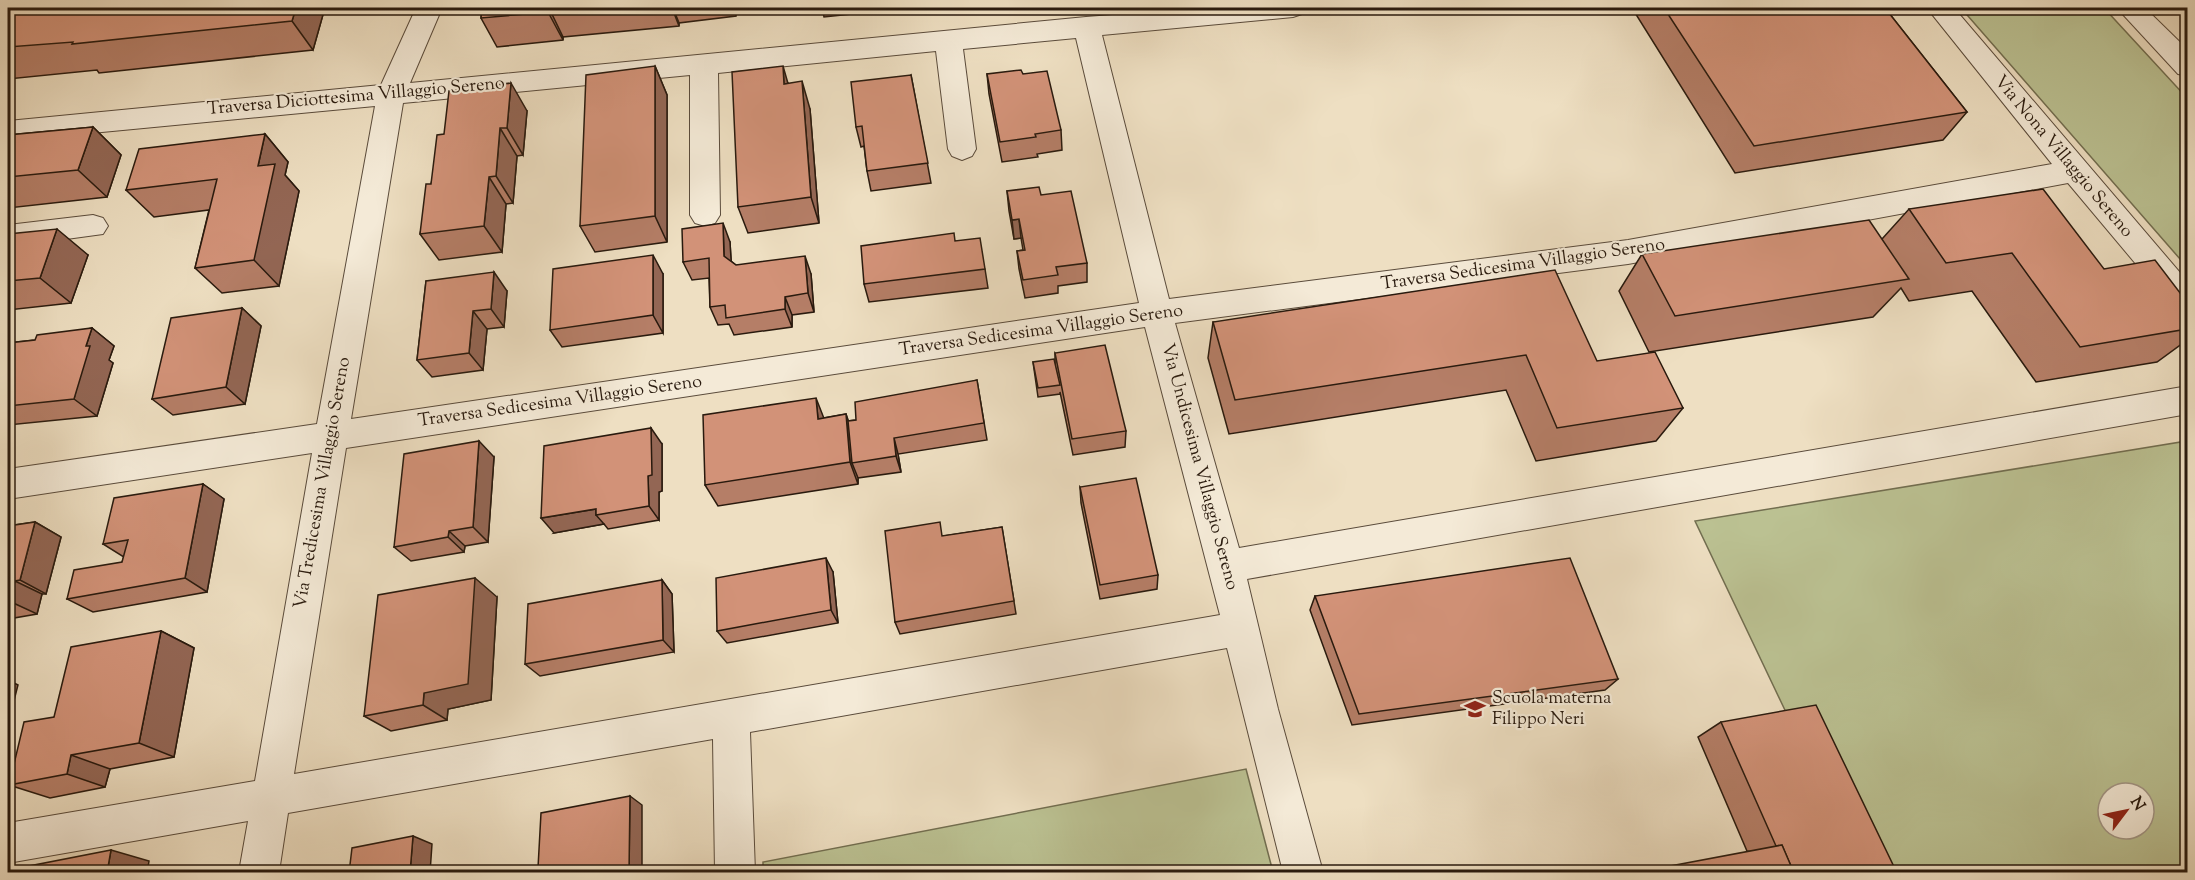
<svg xmlns="http://www.w3.org/2000/svg" width="2195" height="880" font-family="'Sorts Mill Goudy',serif">
<rect width="100%" height="100%" fill="#eedfc2"/>
<filter id="stains"><feTurbulence type="fractalNoise" baseFrequency=".00333" numOctaves="4"/><feColorMatrix values="0 0 0 0 .2 0 0 0 0 .09 0 0 0 0 .02 0 0 0 .5 -.17"/></filter>
<radialGradient id="worn" r=".72"><stop offset=".6" stop-color="#630" stop-opacity="0"/><stop offset="1" stop-color="#630" stop-opacity=".3"/></radialGradient>
<!-- green -->
<g fill="#bbc192" stroke="#726e50" stroke-width="1.5" fill-rule="evenodd">
<path d="M1961 8H2104L2187 98V267Z"/>
<path d="M2187 441V872H1862L1695 521ZM2108 793H2144V829H2108Z"/>
<path d="M1246 769 1273 872H763V862Z"/>
</g>
<g fill="none" stroke-linecap="round" stroke-linejoin="round">
<defs>
<g id="street">
<path d="M416 8H442L410 83 1086 17 1204 8H1306L1302 14 1293 17 1102 35 1169 299 1628 240 2052 164 1927 8H1954L2188 282V316L2177 313 2068 183 1628 264 1175 323 1239 548 2188 386V414L1247 579 1278 709 1323 872H1283L1227 648 750 732 755 872H715L713 739 288 813 279 872H239L248 821 8 863V823L255 781 312 453 8 499V469L317 424 375 106 8 141V121L381 85ZM1076 38 1139 303 351 419 403 103 690 75V215L695 223 705 226 715 223 720 215 718 73 936 51 948 149 952 156 962 160 972 156 976 149 963 49ZM1145 327 1220 615 294 774 346 448Z"/>
<path d="M2117 8H2145L2188 50V76L2178 74Z"/>
<path d="M93 215 103 218 108 226 103 234 8 247V225Z"/>
</g>
</defs>
<!-- street casing -->
<use href="#street" stroke="#5a4b3b" stroke-width="2"/>
<!-- street -->
<use href="#street" fill="#f4ead7" fill-rule="evenodd"/>
</g>
<!-- wall -->
<g fill="#b57e67" stroke="#291a0e" stroke-width="1.5">
<path d="M482 8H735L736 16 679 23V26L563 37V40L497 47 481 18Z"/>
<path d="M822 8H909L824 17Z"/>
<path d="M1024 8H1069V11L1024 14Z"/>
<path d="M1632 8H1885L1967 112 1943 140 1735 173Z"/>
<path d="M8 9 324 11 313 50 99 73 97 70 8 79Z"/>
<path d="M655 66 667 95V242L595 252 580 226Z"/>
<path d="M987 74H1023L1061 130 1062 150 1037 154 1038 157 1002 162 989 94Z"/>
<path d="M911 75 931 183 871 191 867 171 864 146 861 147 856 127Z"/>
<path d="M788 83 810 109 819 223 748 233 738 207Z"/>
<path d="M527 111 523 155 517 156 513 203 506 204 502 252 439 260 420 234 431 184 444 134Z"/>
<path d="M93 127 121 155 107 197 8 208V135Z"/>
<path d="M265 134 288 162 285 175 299 191 279 286 222 293 195 268 209 210 154 217 126 190Z"/>
<path d="M1007 191 1041 195 1087 263V282L1058 286V293L1025 298 1019 269 1017 251 1023 250 1021 238 1014 239 1009 211Z"/>
<path d="M1909 209 2104 269 2187 302V340L2157 362 2036 382 1972 291 1909 301 1901 288 1873 317 1649 352 1619 291 1642 254 1882 239Z"/>
<path d="M8 234 88 255 71 303 8 310Z"/>
<path d="M955 241 985 269 988 288 869 302 864 284Z"/>
<path d="M730 242 731 261 736 265 811 274 814 312 792 315V327L734 335 729 324 718 325 710 307 709 278 692 280 683 262Z"/>
<path d="M663 274V333L562 347 550 330Z"/>
<path d="M426 281 507 291 504 327 487 329 483 370 432 377 417 360Z"/>
<path d="M242 308 261 326 245 404 173 415 152 399Z"/>
<path d="M1213 322 1597 361 1683 408 1656 441 1536 461 1506 390 1229 434 1208 358Z"/>
<path d="M92 328 114 346 109 360 113 363 97 416 8 425V343L35 340Z"/>
<path d="M1055 353 1126 431 1125 447 1073 455 1060 392V394L1038 397 1033 362 1055 364Z"/>
<path d="M977 380 987 440 898 454 901 472 858 478V484L718 506 705 485 824 418 846 414 848 421 856 420Z"/>
<path d="M662 444V491L659 492V520L608 529 604 524 554 533Z"/>
<path d="M494 457 488 542 465 546 464 552 411 561 394 547Z"/>
<path d="M203 484 224 499 207 592 93 612 67 599 122 562 124 557 103 544Z"/>
<path d="M1080 487 1158 575 1157 589 1100 599 1081 503Z"/>
<path d="M35 522 61 537 46 594H42L37 614 8 619V526Z"/>
<path d="M1002 527 1016 614 900 634 895 622 944 536Z"/>
<path d="M833 572 838 623 727 643 717 631Z"/>
<path d="M662 580 672 594 674 652 540 676 525 664Z"/>
<path d="M1315 596 1618 679 1605 690 1352 725 1310 610Z"/>
<path d="M497 597 491 700 448 709 447 720 391 731 364 716Z"/>
<path d="M161 631 194 648 174 757 110 769 105 787 50 798 9 785 54 717Z"/>
<path d="M1721 722 1897 873 1747 851 1698 737Z"/>
</g>
<!-- shaded-wall -->
<g fill="#936654" stroke="#291a0e" stroke-width="1.5">
<path d="M296 8H321L324 11 313 50 292 21Z"/>
<path d="M549 8 563 37V40L548 12Z"/>
<path d="M672 8H673L679 23V26Z"/>
<path d="M733 8H735L736 16Z"/>
<path d="M655 66 667 95V242L655 216Z"/>
<path d="M783 66 791 94 784 84Z"/>
<path d="M802 81 810 109 819 223 811 197Z"/>
<path d="M511 83 527 111 523 155 507 128Z"/>
<path d="M93 127 121 155 107 197 78 170Z"/>
<path d="M500 128 517 156 513 203 496 176Z"/>
<path d="M265 134 288 162 285 175 299 191 279 286 254 260 258 166Z"/>
<path d="M489 177 506 204 502 252 484 226Z"/>
<path d="M1019 219 1021 238 1014 239 1012 220Z"/>
<path d="M723 223 730 242 732 274 724 256Z"/>
<path d="M57 229 88 255 71 303 40 278Z"/>
<path d="M653 255 663 274V333L653 315Z"/>
<path d="M805 256 811 274 814 312 808 293Z"/>
<path d="M494 272 507 291 504 327 491 309Z"/>
<path d="M785 297 792 315V327L785 309Z"/>
<path d="M242 308 261 326 245 404 226 387Z"/>
<path d="M473 311 487 329 483 370 469 353Z"/>
<path d="M92 328 114 346 109 360 113 363 97 416 74 399 86 346Z"/>
<path d="M816 398 825 421 818 419Z"/>
<path d="M846 414 854 437 852 463 858 478V484L850 462Z"/>
<path d="M651 428 662 444V491L659 492V520L649 506 648 476Z"/>
<path d="M894 438 898 454 901 472 896 456Z"/>
<path d="M479 441 494 457 488 542 473 527Z"/>
<path d="M203 484 224 499 207 592 185 578Z"/>
<path d="M596 509V515L604 524 554 533 541 518Z"/>
<path d="M35 522 61 537 46 594 20 580Z"/>
<path d="M449 531 465 546 464 552 448 537Z"/>
<path d="M826 558 833 572 838 623 831 610Z"/>
<path d="M475 578 497 597 491 700 448 709 447 720 423 705 424 693Z"/>
<path d="M662 580 672 594 674 652 663 640Z"/>
<path d="M15 581 42 594 37 614 9 601Z"/>
<path d="M161 631 194 648 174 757 139 743Z"/>
<path d="M8 680 18 685 8 724Z"/>
<path d="M71 755 110 769 105 787 67 774Z"/>
<path d="M630 796 642 805V873H629Z"/>
<path d="M413 836 432 844 430 873H410Z"/>
<path d="M111 850 149 861 147 873H107Z"/>
</g>
<!-- building -->
<g fill="#d29278" stroke="#291a0e" stroke-width="1.5">
<path d="M31 8H296L292 21 72 44 73 42 8 47V9Z"/>
<path d="M482 8H557H549L548 12 481 18Z"/>
<path d="M1664 8H1885L1967 112 1754 146Z"/>
<path d="M655 66V216L580 226 586 75Z"/>
<path d="M783 66 784 84 802 81 811 197 738 207 732 72Z"/>
<path d="M1021 70 1023 74 1047 71 1061 130 1035 134 1036 137 1000 142 987 74Z"/>
<path d="M911 75 928 163 867 171 862 126 856 127 851 82Z"/>
<path d="M511 83 507 128H500L496 176 489 177 484 226 420 234 426 184H431L437 135 444 134 449 91Z"/>
<path d="M93 127 78 170 8 177V135Z"/>
<path d="M265 134 258 166 275 164 254 260 195 268 217 179 126 190 139 149Z"/>
<path d="M1039 187 1041 195 1071 191 1087 263 1056 267 1058 275 1023 280 1017 251 1025 250 1019 219 1012 220 1007 191Z"/>
<path d="M2043 189 2104 269 2155 260 2187 302V329L2080 347 2012 253 1946 263 1909 209Z"/>
<path d="M1869 220 1909 279 1675 316 1642 254Z"/>
<path d="M723 223 724 256 736 265 805 256 808 293 785 297V309L726 318 725 305 710 307 709 258 683 262 682 229Z"/>
<path d="M57 229 40 278 8 281V234Z"/>
<path d="M954 233 955 241 980 238 985 269 864 284 861 246Z"/>
<path d="M653 255V315L550 330 553 269Z"/>
<path d="M1555 270 1597 361 1655 352 1683 408 1557 428 1526 355 1235 400 1213 322Z"/>
<path d="M494 272 491 309 473 311 469 353 417 360 426 281Z"/>
<path d="M242 308 226 387 152 399 171 318Z"/>
<path d="M92 328 86 346H90L74 399 8 406V343L35 340 37 335Z"/>
<path d="M1105 345 1126 431 1072 439 1055 353Z"/>
<path d="M1054 359 1060 385 1038 388 1033 362Z"/>
<path d="M977 380 984 423 894 438 896 456 852 463 848 421 856 420 855 402Z"/>
<path d="M816 398 818 419 846 414 850 462 705 485 703 415Z"/>
<path d="M651 428 652 475 648 476 649 506 596 515V509L541 518 544 446Z"/>
<path d="M479 441 473 527 449 531 448 537 394 547 404 454Z"/>
<path d="M1136 478 1158 575 1100 585 1080 487Z"/>
<path d="M203 484 185 578 67 599 74 570 122 562 128 540 103 544 114 498Z"/>
<path d="M35 522 20 580 15 581 9 601H8V526Z"/>
<path d="M940 522 942 536 1002 527 1014 601 895 622 885 531Z"/>
<path d="M826 558 831 610 717 631 716 578Z"/>
<path d="M1570 558 1618 679 1359 714 1315 596Z"/>
<path d="M475 578 468 684 424 693 423 705 364 716 378 595Z"/>
<path d="M662 580 663 640 525 664 528 604Z"/>
<path d="M161 631 139 743 71 755 67 774 9 785 24 722 54 717 71 647Z"/>
<path d="M1816 705 1897 873H1794L1782 845 1776 846 1721 722Z"/>
<path d="M630 796 629 873H544L545 867 538 868 541 813Z"/>
<path d="M413 836 410 873H349L352 848Z"/>
<path d="M1782 845 1794 873H1633Z"/>
<path d="M111 850 107 873H18L19 868Z"/>
</g>
<!-- icons -->
<defs>
<symbol id="school-bare" viewBox="-9 -9 18 18"><path d="M0-5L7-2L0 1L-7-2ZM-4 1L0 2.5L4 1V4Q0 6-4 4Z" fill="#8f2418" stroke="#f4ead7" stroke-width="2.5" paint-order="stroke"/></symbol>
</defs>
<g fill-rule="evenodd">
<use href="#school-bare" x="1460" y="694" width="30" height="30"/>
</g>
<g text-anchor="middle" dominant-baseline="central" stroke-width="4.5" stroke-linejoin="round" paint-order="stroke">
<!-- street labels -->
<g font-size="18" fill="#291a0e" stroke="#f4ead7">
<text transform="translate(356 97) rotate(-5)">Traversa Diciottesima Villaggio Sereno</text>
<text transform="translate(2063 157) rotate(50)">Via Nona Villaggio Sereno</text>
<text transform="translate(1523 265) rotate(-8)">Traversa Sedicesima Villaggio Sereno</text>
<text transform="translate(1041 331) rotate(-8)">Traversa Sedicesima Villaggio Sereno</text>
<text transform="translate(560 402) rotate(-8)">Traversa Sedicesima Villaggio Sereno</text>
<text transform="translate(1199 467) rotate(75)">Via Undicesima Villaggio Sereno</text>
<text transform="translate(323 483) rotate(-80)">Via Tredicesima Villaggio Sereno</text>
</g>
<!-- poi labels -->
<g font-size="18" fill="#291a0e" stroke="#f4ead7" text-anchor="start">
<text x="1492" y="699">Scuola materna<tspan x="1492" dy="21">Filippo Neri</tspan></text>
</g>
</g>
<!-- margin -->
<rect width="2195" height="880" fill="none" stroke="#eedfc2" stroke-width="30"/>
<rect x="9" y="9" width="2177" height="862" fill="none" stroke="#291a0e" stroke-width="3"/>
<rect x="15" y="15" width="2165" height="850" fill="none" stroke="#291a0e" stroke-width="1.5"/>
<!-- north arrow -->
<g transform="translate(2126 811) rotate(58)"><circle r="28" fill="#f4ead7" stroke="#a39787" stroke-width="1.5"/>
<path d="M0-4.5L10 22L0 15L-10 22Z" fill="#8f2418"/>
<text y="-9" font-size="16" font-weight="bold" text-anchor="middle" fill="#291a0e">N</text>
</g>
<rect width="100%" height="100%" filter="url(#stains)"/>
<rect width="100%" height="100%" fill="url(#worn)"/>
</svg>
